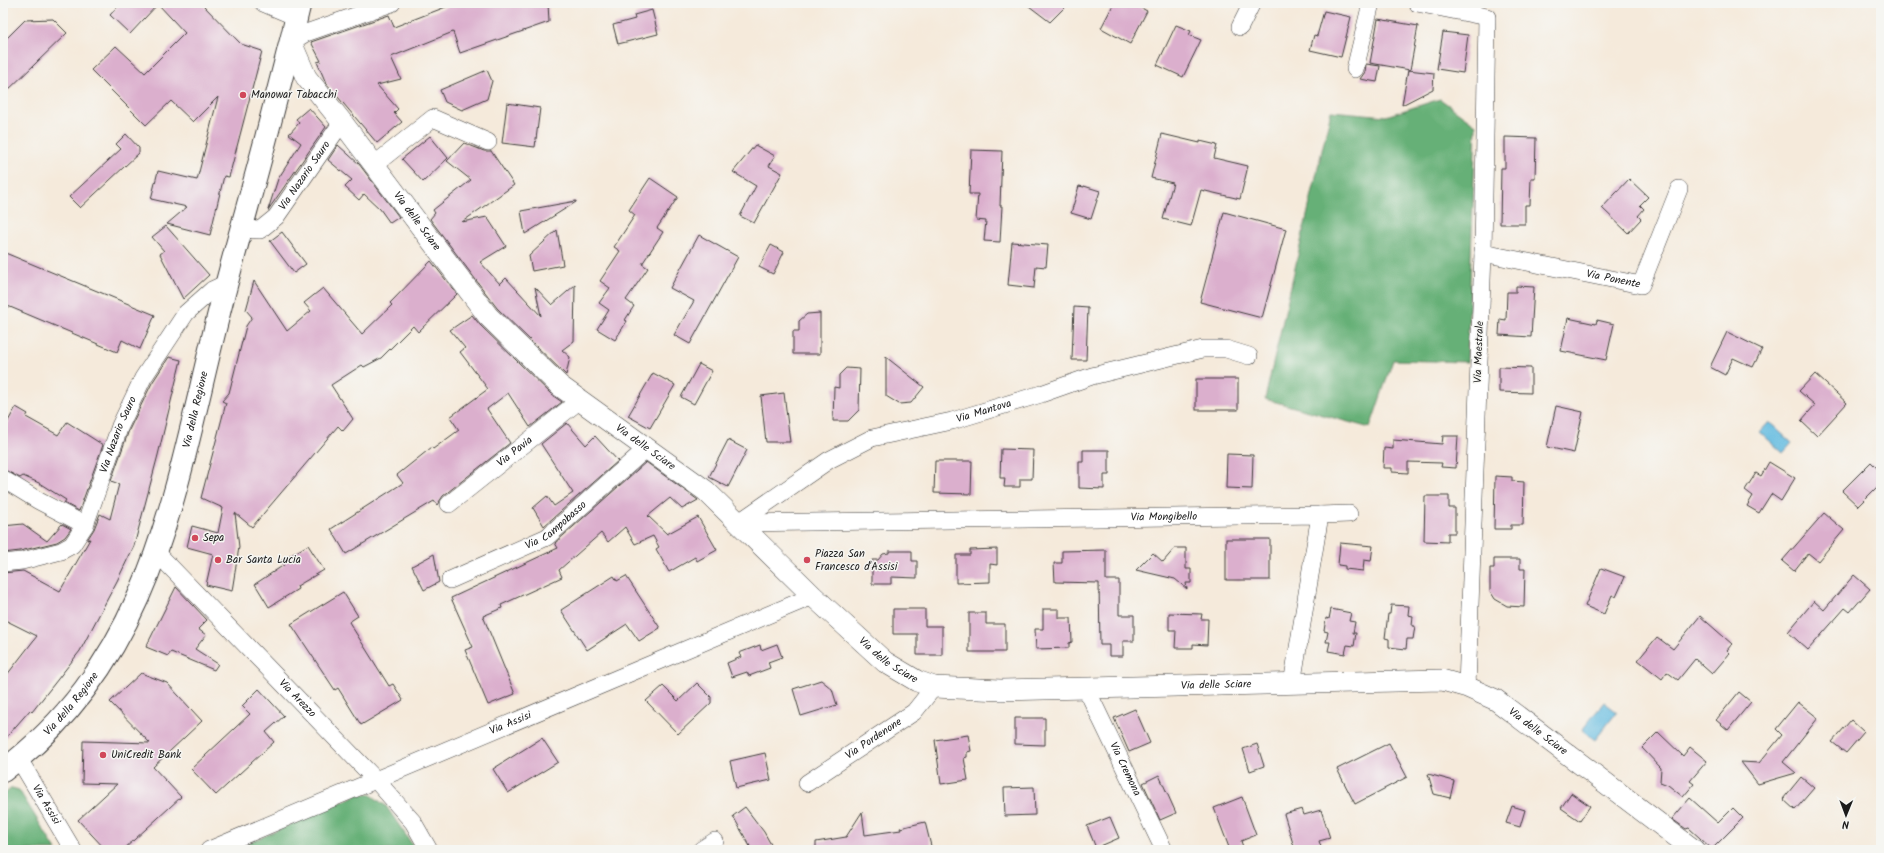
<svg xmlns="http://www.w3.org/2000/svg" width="1884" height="853" font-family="Kalam,sans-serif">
<rect width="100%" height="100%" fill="#f6f6f2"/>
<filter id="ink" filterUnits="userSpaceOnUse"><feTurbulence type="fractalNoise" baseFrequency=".025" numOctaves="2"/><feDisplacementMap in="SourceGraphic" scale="8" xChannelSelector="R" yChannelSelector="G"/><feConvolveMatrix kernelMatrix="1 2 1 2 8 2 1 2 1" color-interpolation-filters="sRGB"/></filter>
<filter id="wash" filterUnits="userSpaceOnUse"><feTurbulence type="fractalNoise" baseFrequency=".012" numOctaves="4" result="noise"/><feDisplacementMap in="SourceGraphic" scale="16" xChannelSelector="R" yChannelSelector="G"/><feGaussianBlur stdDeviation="0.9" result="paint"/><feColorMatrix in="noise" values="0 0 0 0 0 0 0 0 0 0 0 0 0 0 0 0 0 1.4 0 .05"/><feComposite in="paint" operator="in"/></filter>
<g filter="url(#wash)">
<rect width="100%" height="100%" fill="#f5eadb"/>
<!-- forest -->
<g fill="#66b077" stroke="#41664a">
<path d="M1440 99 1476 125 1467 362 1393 360 1370 428 1265 399 1331 111 1386 116Z"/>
<path d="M12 788 19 790 56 850H3V795Z"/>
<path d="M359 794H370L386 806 416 850H233Z"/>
</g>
<!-- water -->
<g fill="#63bbe0" stroke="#406c7e">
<path d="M1769 422 1792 443 1783 453 1760 432Z"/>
<path d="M1604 702 1617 712 1595 740 1582 730Z"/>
</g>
<g id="blocks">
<!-- building -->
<g fill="#dbafcd">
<path d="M121 3H201L241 44 262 51 229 177 224 176 210 235 167 224 187 207 151 199 158 171 197 180 218 97 193 122 171 101 146 125 91 70 116 46 145 73 185 33 158 4 130 34 110 15Z"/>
<path d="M456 3H548L549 22 460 53 453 32 391 57 401 79 377 85 398 109 394 113 402 122 377 143 326 83 317 62 321 61 311 42 389 15 394 27Z"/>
<path d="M1025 3H1069L1050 22Z"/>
<path d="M1114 3H1132L1147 11 1130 44 1101 28Z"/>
<path d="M652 10 658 34 618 44 613 25 635 19 634 15Z"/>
<path d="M1324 11 1351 17 1341 57 1310 50 1314 35 1317 36Z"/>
<path d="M53 19 67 33 3 95V42L25 20Z"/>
<path d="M1378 19 1418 26 1410 70 1370 63Z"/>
<path d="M1176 25 1191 31 1189 35 1201 40 1183 77 1157 65Z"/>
<path d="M1443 32 1468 35 1463 73 1437 69Z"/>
<path d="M1366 64 1380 66 1377 82 1360 79 1365 72Z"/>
<path d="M487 70 492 81 487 99 462 110 445 102 440 90Z"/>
<path d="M1408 70 1434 73 1433 89 1402 105Z"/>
<path d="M507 103 540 108 535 147 502 143Z"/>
<path d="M309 108 326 127 268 210 278 179 301 143 289 134 299 123 296 119Z"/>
<path d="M126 134 139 148V153L80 208 69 197 121 149 116 144Z"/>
<path d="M1162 134 1200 143V141L1217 145 1214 158 1248 166 1240 199 1201 190 1191 226 1163 219 1173 183 1151 178Z"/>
<path d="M430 136 448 158 423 182 402 159Z"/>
<path d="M1505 137 1536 138 1535 178H1531L1530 205H1525V224H1500L1501 168H1505Z"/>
<path d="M464 143 484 151H491L514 185 462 222 487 217 506 246 480 262 500 284 506 278 541 316 535 287 552 305 575 285 574 341 562 350 570 357 566 375 497 308 430 219 435 213 433 210 471 180 447 161Z"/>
<path d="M338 145 359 164 399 217 390 223 380 209 364 194 359 200 345 187 352 180 328 160Z"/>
<path d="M755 145 775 156 769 166 782 173 754 223 740 216 756 186 733 172Z"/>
<path d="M971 150 1002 151 1000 206H1002L1000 242 984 241 986 221 976 220 978 194H969Z"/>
<path d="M650 178 678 197 657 228 663 232 642 264 648 268 626 300 634 306 625 320 627 321 615 340 597 329 609 310 599 303 610 288 600 281 620 251 614 247 635 215 629 210Z"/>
<path d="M1629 179 1648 197 1640 205 1644 209 1638 216 1641 219 1628 233 1602 208Z"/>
<path d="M1079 186 1084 187V186L1100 191 1091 219 1071 213Z"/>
<path d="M576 201V202L525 234 521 211Z"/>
<path d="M1224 212 1286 229 1262 318 1200 302Z"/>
<path d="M166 226 209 275 183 299 160 254 164 251 152 237Z"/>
<path d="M557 230 563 265 532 271 529 256Z"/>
<path d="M282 232 306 264 294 273 270 241Z"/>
<path d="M699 235 738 257 690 344 674 335 694 301 670 288Z"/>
<path d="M1012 242 1048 245 1046 267 1036 266 1034 288 1008 285Z"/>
<path d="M771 245 784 252 773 274 759 267Z"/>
<path d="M3 252 155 315 140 349 122 340 117 352 3 304Z"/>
<path d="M431 261 457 294 418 332 413 326 381 358 364 367 362 365 331 385 353 419 343 431 338 426 252 527 235 513 239 547 232 591 206 585 213 554 187 547 192 526 218 533 223 508 201 498 226 403 222 401 229 393 246 326 252 317 246 310 254 281 287 331 311 311 304 303 323 288 362 334 392 305 390 303Z"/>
<path d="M1516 286 1534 287 1531 337 1499 335 1500 319 1506 320 1507 292H1516Z"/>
<path d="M1074 307 1088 308 1086 360H1072Z"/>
<path d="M820 313V354H793V331H799V321L807 314Z"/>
<path d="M472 315 480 325 552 395 562 402 530 427 508 393 487 409 510 443 443 496 437 505 434 501 346 554 331 529 403 483 397 475 432 447 433 449 459 430 450 417 488 389 460 352 465 348 450 330Z"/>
<path d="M1568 318 1596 324 1597 320 1614 324 1606 360 1561 351Z"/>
<path d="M1727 332 1762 349 1753 367 1733 358 1725 375 1710 367Z"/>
<path d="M169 357 181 360 158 455 134 546 117 581 80 651 32 712 30 710 3 741V680L37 636 3 619V573L23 571 60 591 90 539 87 540 94 529 100 514 110 519 119 484 111 481 129 430 152 383Z"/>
<path d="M886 357 924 387 911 403 899 404 886 396Z"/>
<path d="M699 364 712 371 694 404 681 397Z"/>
<path d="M1499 367 1531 368V393L1499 392Z"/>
<path d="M846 368 860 369 859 410 848 421H833L834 387 839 388V375Z"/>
<path d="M653 373 675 385 650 428 628 416Z"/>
<path d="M1815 374 1847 403 1817 436 1801 421 1815 405 1799 391Z"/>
<rect x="1196" y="379" width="42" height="31"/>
<path d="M784 393 790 442H766L761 396Z"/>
<path d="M1556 406 1583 412 1574 453 1547 447Z"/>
<path d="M16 407 28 414 26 417 58 435 67 422 103 445 79 511 64 503 66 500 39 483 23 476 20 478 3 469V430Z"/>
<path d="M567 423 586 445 595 436 618 461 544 526 533 508 547 496 554 506 573 493 541 444Z"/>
<path d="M1443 436H1458L1456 468 1441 467 1442 463 1408 462V473L1392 472V468H1383L1384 448 1393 449V440L1442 444Z"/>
<path d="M728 440 747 450 728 487 709 477Z"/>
<path d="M1001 449 1033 450 1032 479H1020V487H1004L1005 478H1000Z"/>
<path d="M1083 450H1109V475H1104V489L1079 488V462H1083Z"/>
<path d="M1227 454 1253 455 1252 489 1226 488Z"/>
<path d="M935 461H972L971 494 934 493Z"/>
<path d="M646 462 698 500 682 509 670 498 648 516 667 534 698 517 717 550 697 561 695 557 669 572 656 549 659 547 653 536 635 544 625 527 608 542 601 533 559 570 562 577 501 605 502 608 483 616 515 694 488 705 465 650 473 647 451 598 558 548 555 543Z"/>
<path d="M1769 462 1795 478 1781 501 1771 494 1759 513 1747 506 1753 496 1745 490 1756 473 1761 476Z"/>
<path d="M1871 462 1881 472V483L1858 506 1842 491Z"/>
<path d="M1495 476 1512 477V481L1524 482 1523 525H1511V529H1494Z"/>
<path d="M1425 496H1449V508H1455V533H1448V542L1424 541Z"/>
<path d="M1824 513 1844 530 1818 561 1808 553 1794 571 1782 561Z"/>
<path d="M23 524 47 541 62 524 71 529 65 537 57 542 20 551 3 553V526Z"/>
<rect x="1226" y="539" width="44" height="41"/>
<path d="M1340 543 1373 546 1371 561 1364 560 1363 571 1345 569V566L1338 565Z"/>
<path d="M308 545 324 570 297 586 298 589 269 607 255 584 284 565 281 561Z"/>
<path d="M1175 548H1186V569H1191V583H1186L1187 589 1175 579 1136 570 1153 553 1163 562Z"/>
<path d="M997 549V565L990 564V582L956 583V555H970V550Z"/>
<path d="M1106 550V580H1119V615H1134V641H1123V656H1109V645H1100L1099 583 1055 582 1054 563H1062V551Z"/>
<path d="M889 551H912V561H917V578L891 577V584H872V560H878L883 554 889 553Z"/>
<path d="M434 554 439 582 424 590 412 566Z"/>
<path d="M1494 559H1520V569H1525L1524 607 1507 606 1495 599 1490 591V568H1494Z"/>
<path d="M1601 568 1625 577 1616 597 1612 595 1604 614 1585 606Z"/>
<path d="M1854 575 1870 589 1850 612 1845 608 1808 650 1788 632 1814 601 1824 610Z"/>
<path d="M614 576 617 581 626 576 660 628 639 641 627 624 587 650 561 610Z"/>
<path d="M176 587 207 620 198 629 206 635 195 649 218 664 214 670 171 652 168 656 146 647Z"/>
<path d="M343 592 358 616 349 622 389 686 393 684 403 700 361 725 338 688 335 690 291 624Z"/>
<path d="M1391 605 1409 606 1408 615 1413 616 1412 626H1415L1413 639H1407L1406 649 1389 647V639L1385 638 1388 614H1390Z"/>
<path d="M893 609H925V626H942V655H917V634H893Z"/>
<path d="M1043 609H1059V618H1071L1072 642 1069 643V648L1036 649 1035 629H1043Z"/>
<path d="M1331 609 1351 613 1349 621 1355 622 1353 633H1356L1354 646 1347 645 1345 654 1328 651 1330 642H1326L1328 632 1324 631 1326 618 1329 619Z"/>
<path d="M969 613H986V624H1005V652H969Z"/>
<path d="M1169 613 1202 614 1201 619H1208L1207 645 1193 644V648H1175L1176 630H1169Z"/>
<path d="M1700 616 1732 644 1727 650 1730 653 1712 674 1695 659 1678 680 1667 672 1662 679 1638 660 1657 637 1673 649Z"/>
<path d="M777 644 782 657 768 662 770 668 749 676 747 672 732 677 727 663 741 657 739 653 760 645 761 650Z"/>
<path d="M141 673 167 683 202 721 153 767 181 797 123 850H106L78 820 117 784 82 783 83 741 150 743 110 702Z"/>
<path d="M821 680 832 689 837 705 801 716 793 689Z"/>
<path d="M697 683 711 697V703L678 734 646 701 663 686 678 701Z"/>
<path d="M259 689 284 716 266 732 274 742 216 795 191 769 250 714 242 706Z"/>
<path d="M1739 692 1751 702 1728 730 1716 720Z"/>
<path d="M1798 702 1818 718 1783 762 1796 773 1758 784 1741 762 1759 763 1782 735 1776 729Z"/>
<path d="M1135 709 1150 743 1129 752 1114 718Z"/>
<path d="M1015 718H1045V745L1015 744Z"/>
<path d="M1851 720 1864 732 1846 753 1832 742Z"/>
<path d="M1658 732 1683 756 1690 747 1707 761 1690 781 1694 784 1683 797 1668 785 1660 782 1661 768 1642 748Z"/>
<path d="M968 735 971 751 967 752V757L964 758 968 780 941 784 935 740Z"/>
<path d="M542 738 558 762 508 793 493 769Z"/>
<path d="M1389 743 1407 777 1355 804 1337 769Z"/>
<path d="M1257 744 1264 766 1250 771 1243 749Z"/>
<path d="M765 753 771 780 736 788 730 761Z"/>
<path d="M1428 774 1454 781 1450 798 1434 794Z"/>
<path d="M1159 775 1176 813 1160 820 1143 783Z"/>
<path d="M1801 777 1814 788 1795 810 1783 799Z"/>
<path d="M1034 787 1035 815 1005 816 1004 788Z"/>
<path d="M1571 793 1590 806 1580 821 1561 808Z"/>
<path d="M1242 797 1256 835 1241 841 1244 850H1230L1214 808Z"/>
<path d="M1690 798 1718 823 1733 808 1743 818 1712 849 1689 828 1686 829 1672 819Z"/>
<path d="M1512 806 1525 810 1520 827 1506 823Z"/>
<path d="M745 807 764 832 774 850H752L733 816Z"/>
<path d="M1302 809 1304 815 1321 810 1330 838 1319 841 1322 850H1295L1284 814Z"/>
<path d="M862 812 865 835 901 830 900 828 925 822 932 850H816V842L846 837Z"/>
<path d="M1110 817 1119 838 1096 848 1087 826Z"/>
</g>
</g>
</g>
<g filter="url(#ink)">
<use href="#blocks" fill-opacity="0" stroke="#3d3b39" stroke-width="1"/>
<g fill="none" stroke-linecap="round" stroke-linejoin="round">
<defs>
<g id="minor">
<path d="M263 3 296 17"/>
<path d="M1417 3 1487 17 1483 253 1467 687"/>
<path d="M1240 27 1252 3"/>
<path d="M291 42 306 33 392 3"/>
<path d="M1355 69 1371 3"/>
<path d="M374 165 433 118 488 142"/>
<path id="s1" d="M242 229 260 230 276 217 342 122"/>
<path id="s2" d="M1483 253 1641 285 1679 189"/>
<path d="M3 479 39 501 85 525"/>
<path id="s3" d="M449 504 580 400"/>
<path d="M1320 515 1349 514"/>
<path id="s4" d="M738 523 1320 515 1292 684"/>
<path id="s5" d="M738 523 829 460 872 438 952 421 1041 394 1092 376 1203 349H1226L1249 356"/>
<path id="s6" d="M157 553 375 779 413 822 429 850"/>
<path id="s7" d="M3 563 22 561 61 551 72 545 85 525 120 426 143 378 186 313 212 290 227 283"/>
<path id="s8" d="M450 580 547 537 647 448"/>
<path id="s9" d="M1086 688 1164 850"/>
<path id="s10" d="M19 759 73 850"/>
<path id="s11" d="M807 783 914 712 934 687"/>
<path id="s12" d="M209 850 813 596"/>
<path d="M701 850 715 841"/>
</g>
<g id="tertiary">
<path id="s13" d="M291 42 306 77 342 122 488 316 560 386 706 491 813 596 885 662 917 681 934 687 1001 690 1442 680 1467 687 1496 700 1694 850"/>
</g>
<g id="secondary">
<path id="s14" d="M3 771C154 656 174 492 217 321 232 260 250 199 266 138 274 107 282 75 290 44 294 30 296 17 300 3"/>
</g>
</defs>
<!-- minor casing -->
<use href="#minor" stroke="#3d3b39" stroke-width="18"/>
<!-- tertiary casing -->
<use href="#tertiary" stroke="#3d3b39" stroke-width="22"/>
<!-- secondary casing -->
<use href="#secondary" stroke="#3d3b39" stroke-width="24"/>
<!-- minor -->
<use href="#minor" stroke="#fff" stroke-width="17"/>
<!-- tertiary -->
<use href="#tertiary" stroke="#fff" stroke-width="21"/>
<!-- secondary -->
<use href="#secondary" stroke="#fff" stroke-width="22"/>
</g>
</g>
<!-- markers -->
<g fill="#d1495b" stroke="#f6f6f2" stroke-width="1.5">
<circle cx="243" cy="95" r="4"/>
<circle cx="195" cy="538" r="4"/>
<circle cx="218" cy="560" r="4"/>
<circle cx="807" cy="560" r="4"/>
<circle cx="103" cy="755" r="4"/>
</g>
<g text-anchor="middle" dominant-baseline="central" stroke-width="3" stroke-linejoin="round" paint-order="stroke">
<!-- poi labels -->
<g font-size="11" fill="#1c1c1c" stroke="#f6f6f2" text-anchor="start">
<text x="251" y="95">Manowar Tabacchi</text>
<text x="203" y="538">Sepa</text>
<text x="815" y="554">Piazza San<tspan x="815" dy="13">Francesco d'Assisi</tspan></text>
<text x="226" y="560">Bar Santa Lucia</text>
<text x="111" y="755">UniCredit Bank</text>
</g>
<!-- street labels -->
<g font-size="11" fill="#1c1c1c" stroke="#f6f6f2">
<text stroke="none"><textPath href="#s1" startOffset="89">Via Nazario Sauro</textPath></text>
<text stroke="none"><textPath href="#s13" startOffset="220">Via delle Sciare</textPath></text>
<text stroke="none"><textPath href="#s2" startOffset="133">Via Ponente</textPath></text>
<text transform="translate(1479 352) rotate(-88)">Via Maestrale</text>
<text stroke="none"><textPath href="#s14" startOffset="419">Via della Regione</textPath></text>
<text stroke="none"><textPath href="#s5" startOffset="274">Via Mantova</textPath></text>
<text stroke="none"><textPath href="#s7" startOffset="192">Via Nazario Sauro</textPath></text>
<text stroke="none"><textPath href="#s13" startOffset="544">Via delle Sciare</textPath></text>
<text stroke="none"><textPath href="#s3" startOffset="84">Via Pavia</textPath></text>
<text stroke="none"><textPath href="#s4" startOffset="426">Via Mongibello</textPath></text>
<text stroke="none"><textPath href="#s8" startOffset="120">Via Campobasso</textPath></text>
<text stroke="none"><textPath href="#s13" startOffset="868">Via delle Sciare</textPath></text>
<text stroke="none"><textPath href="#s13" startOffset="1204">Via delle Sciare</textPath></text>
<text stroke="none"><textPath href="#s6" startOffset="202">Via Arezzo</textPath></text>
<text stroke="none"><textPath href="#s14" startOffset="96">Via della Regione</textPath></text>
<text stroke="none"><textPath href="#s12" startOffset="327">Via Assisi</textPath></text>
<text stroke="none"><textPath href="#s13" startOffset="1540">Via delle Sciare</textPath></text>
<text stroke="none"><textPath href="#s11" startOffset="80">Via Pordenone</textPath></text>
<text stroke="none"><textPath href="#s9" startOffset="90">Via Cremona</textPath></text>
<text stroke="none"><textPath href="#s10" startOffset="53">Via Assisi</textPath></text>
</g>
</g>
<!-- margin -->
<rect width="1884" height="853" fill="none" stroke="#f6f6f2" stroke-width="16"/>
<!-- north arrow -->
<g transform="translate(1846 815) rotate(181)" stroke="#f6f6f2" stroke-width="3" paint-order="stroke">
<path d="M0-3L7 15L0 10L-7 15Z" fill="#1c1c1c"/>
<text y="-6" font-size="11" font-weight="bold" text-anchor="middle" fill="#1c1c1c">N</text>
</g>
</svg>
